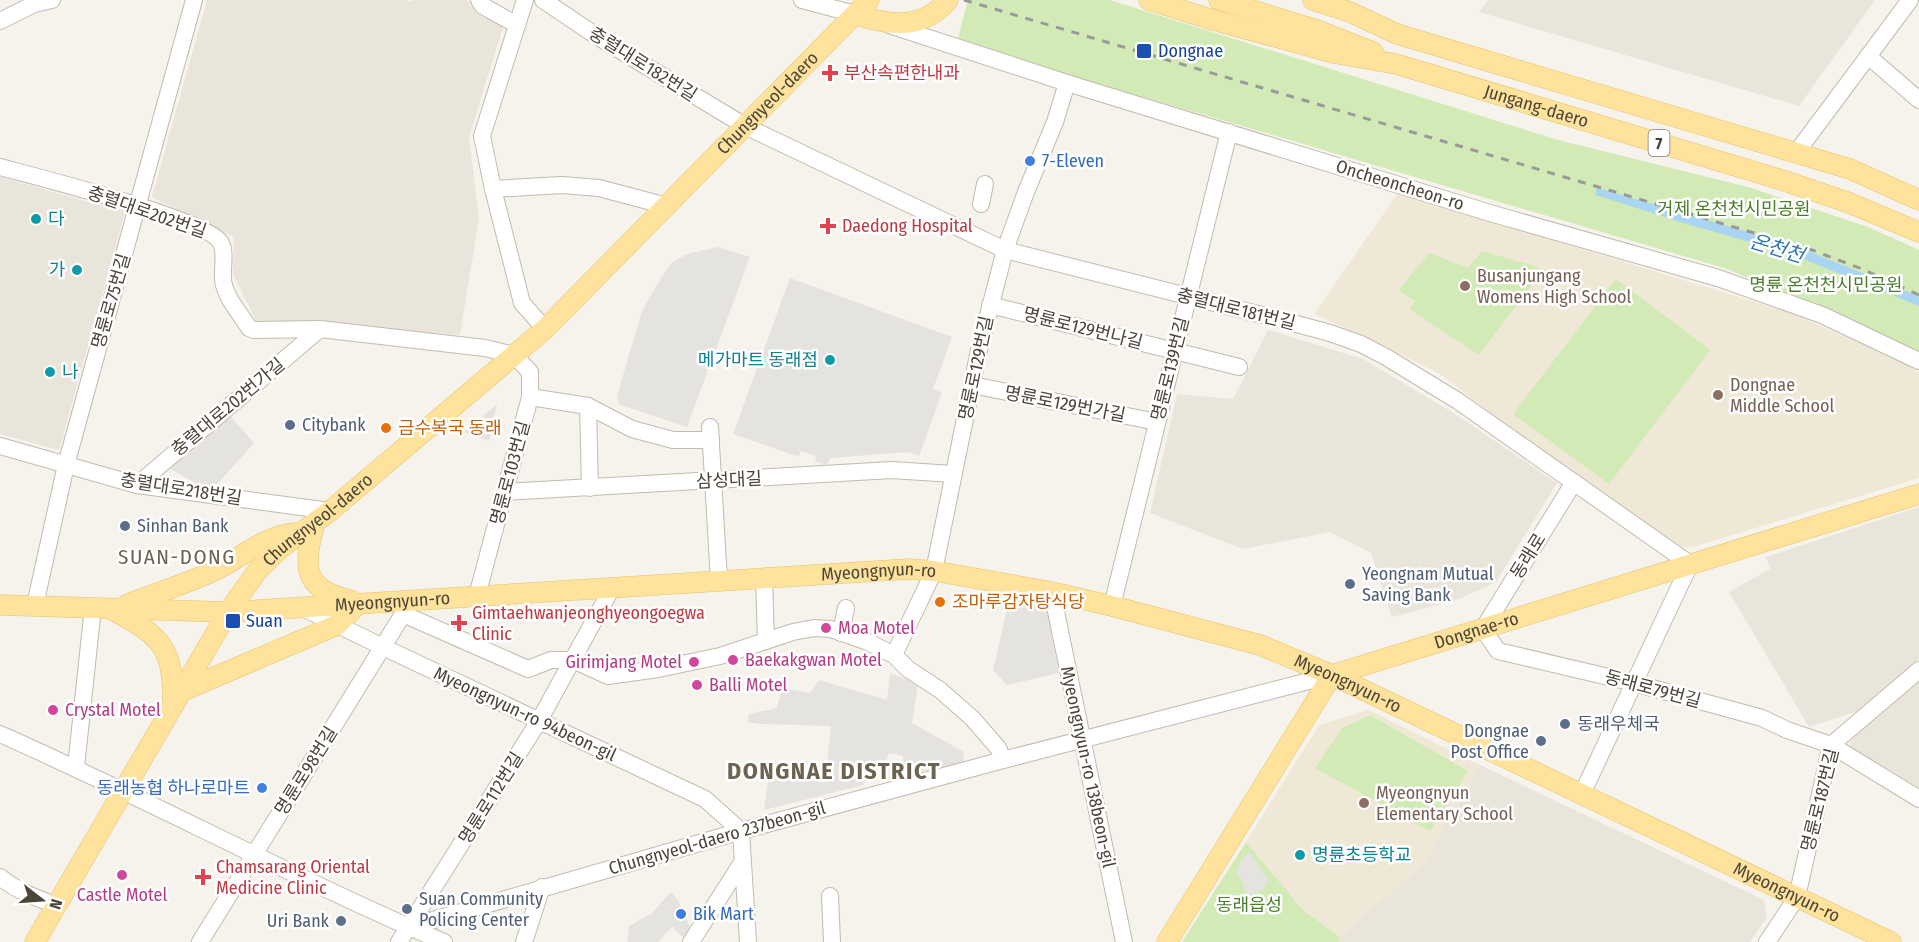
<svg xmlns="http://www.w3.org/2000/svg" width="1919" height="942" font-family="'Fira Sans Condensed','Noto Sans KR',sans-serif">
<rect width="100%" height="100%" fill="#f6f3ec"/>
<!-- residential -->
<g fill="#eae5da">
<path d="M207 0H407L408 2 414 0H468L471 6 504 24 469 137 479 219 460 335 317 322 256 321 233 274 234 237 152 197Z"/>
<path d="M1488 0H1875L1799 106 1479 12Z"/>
<path d="M0 177 125 212 59 450 0 434Z"/>
<path d="M1268 330 1363 359 1452 412 1557 483 1496 582 1459 599 1392 617 1371 553 1330 532 1243 549 1150 513 1177 394 1233 399Z"/>
<path d="M1919 507V659L1857 711 1809 727 1729 592 1770 569 1766 557Z"/>
<path d="M1919 679V791L1852 749 1850 741Z"/>
<path d="M1480 765 1764 900 1767 917 1750 942H1339L1340 937 1387 895 1423 865Z"/>
</g>
<!-- education -->
<g fill="#efe8d6">
<path d="M1398 193 1788 312 1893 357 1919 372V478L1693 547 1677 546 1498 419 1440 374 1374 341 1314 314Z"/>
<path d="M1369 710 1480 765 1423 865 1387 895 1340 937 1303 910 1246 842 1319 725Z"/>
</g>
<!-- green -->
<g fill="#d2eab5">
<path d="M968 0H1110L1558 140 1748 187 1868 227 1919 250V355L1800 299 1724 268 957 42Z"/>
<path d="M1482 251 1538 267 1541 273 1479 355 1409 309 1415 301 1399 290 1429 253 1468 268Z"/>
<path d="M1616 279 1710 350 1609 484 1513 414Z"/>
<path d="M1370 715 1468 771 1430 831 1315 768 1342 728Z"/>
<path d="M1246 842 1303 910 1340 937 1339 942H1182Z"/>
</g>
<!-- parking -->
<g fill="#e5e3e0">
<path d="M718 247 750 257 687 427 618 404 617 396 642 311 655 288 671 263 687 254Z"/>
<path d="M790 278 952 337 933 389 942 393 919 456 909 452 830 458 827 465 815 461 816 456 801 451 799 457 733 434Z"/>
<path d="M497 404 489 441 464 432Z"/>
<path d="M231 417 254 443 218 483 206 489 167 467 186 442Z"/>
<path d="M1010 597 1046 606 1059 673 1007 685 993 670Z"/>
<path d="M890 673 918 684 912 723 964 752 963 764 905 777 903 756 889 753 885 763 874 765 873 771 868 770 863 785 764 810 769 775 825 782 831 726 760 724 747 722 749 714 777 708 782 688 810 693 819 680 887 700Z"/>
<path d="M1250 852 1269 880 1263 890 1249 896 1236 871 1242 859Z"/>
<path d="M671 892 678 900 690 927 686 940 672 927 658 942H627L629 926 652 913Z"/>
</g>
<!-- water -->
<path fill="#a9d4f2" d="M1598 188 1792 245 1893 285 1919 297V306L1791 254 1687 224 1596 195 1595 192Z"/>
<g fill="none" stroke-linecap="round" stroke-linejoin="round">
<defs>
<g id="minor">
<path d="M479 0 483 6 517 25"/>
<path d="M525 0 482 136 493 189 522 303 545 329"/>
<path d="M543 0 598 37 745 126 1005 250 1278 319 1330 333 1361 344 1386 357 1458 401 1690 564 1582 794"/>
<path d="M802 0 855 14"/>
<path d="M0 21 34 4 52 0"/>
<path d="M889 25 1067 83 1490 213 1718 278 1822 315 1919 361"/>
<path d="M1868 56 1919 100"/>
<path d="M1796 153 1910 0"/>
<path d="M0 167C33 176 209 220 221 243 226 253 222 267 223 279 224 296 240 313 249 328L254 330 320 329 485 348 514 355 530 372V397L477 596"/>
<path d="M493 189 562 185 599 188 667 206"/>
<path d="M981 204 985 184"/>
<path d="M990 305 1239 367"/>
<path d="M972 385 1157 422"/>
<path d="M530 397 588 406 632 429 673 440H711"/>
<path d="M588 406 590 488"/>
<path d="M710 427 719 581"/>
<path d="M0 446 137 485 330 511"/>
<path d="M1574 482 1483 629 1498 651 1634 683 1762 718 1787 730 1831 745 1919 799"/>
<path d="M137 485 320 329"/>
<path d="M505 492 892 470 953 474"/>
<path d="M764 578 766 641"/>
<path d="M1052 592 1124 942"/>
<path d="M35 605 66 465 194 0"/>
<path d="M1112 606 1229 132"/>
<path d="M303 608 383 647 705 799 741 831 748 942"/>
<path d="M403 614 528 669 551 660H573L608 676 658 669 720 656 793 632 814 628 831 629 868 642 894 655 908 669 940 690 972 718 998 748 1003 760"/>
<path d="M841 633 846 608"/>
<path d="M894 655 934 571 979 350 1005 250 1026 192 1055 122 1067 83"/>
<path d="M0 734C138 795 271 866 409 927L741 831 1003 760 1332 675"/>
<path d="M76 767 93 607"/>
<path d="M0 877C17 891 36 898 56 905"/>
<path d="M830 896 832 942"/>
<path d="M409 927 444 942"/>
<path d="M200 942 408 606"/>
<path d="M399 942 539 721 612 588"/>
<path d="M524 942 542 887"/>
<path d="M691 942 743 861"/>
<path d="M1767 942 1797 897 1831 745 1919 670"/>
</g>
<g id="major">
<path id="s1" d="M1149 0 1210 19 1334 53 1396 64 1782 180 1847 202 1919 232"/>
<path d="M1219 0 1317 30 1373 52"/>
<path d="M1313 0 1350 12 1397 34 1850 169 1919 200"/>
<path d="M855 14C889 26 923 30 948 0"/>
<path d="M315 522C304 564 300 589 350 600"/>
<path id="s2" d="M0 605 228 612 909 569 934 571 1052 592 1112 606 1260 645 1332 675 1891 942"/>
<path d="M126 605C156 593 189 583 218 569 243 556 265 536 294 533"/>
<path d="M113 610C163 638 173 646 173 706"/>
<path d="M182 691 337 625 358 604"/>
<path id="s3" d="M35 942 228 612 258 570 282 547 330 511 545 329 869 0"/>
<path id="s4" d="M1167 942 1332 675 1919 494"/>
</g>
</defs>
<!-- minor casing -->
<use href="#minor" stroke="#c2bbae" stroke-width="18"/>
<!-- major casing -->
<use href="#major" stroke="#e6c16a" stroke-width="21"/>
<!-- minor -->
<use href="#minor" stroke="#fff" stroke-width="16"/>
<!-- major -->
<use href="#major" stroke="#ffe39c" stroke-width="20"/>
<!-- rail -->
<path stroke="#9a9a9a" stroke-width="3" stroke-dasharray="8 8" stroke-linecap="butt" d="M964 0 1812 250 1862 269 1919 295"/>
</g>
<!-- markers -->
<g fill="#1a4fb4" stroke="#fff" stroke-width="2">
<rect x="1136" y="43" width="16" height="16" rx="3"/>
<rect x="225" y="613" width="16" height="16" rx="3"/>
</g>
<g fill="#e0444e" stroke="#fff" stroke-width="2">
<path d="M827 64h6v6h6v6h-6v6h-6v-6h-6v-6h6z"/>
<path d="M825 217h6v6h6v6h-6v6h-6v-6h-6v-6h6z"/>
<path d="M456 614h6v6h6v6h-6v6h-6v-6h-6v-6h6z"/>
<path d="M200 868h6v6h6v6h-6v6h-6v-6h-6v-6h6z"/>
</g>
<g fill="#3f7fe0" stroke="#fff" stroke-width="2">
<circle cx="1030" cy="161" r="6"/>
<circle cx="262" cy="788" r="6"/>
<circle cx="681" cy="914" r="6"/>
</g>
<g fill="#0f9aa8" stroke="#fff" stroke-width="2">
<circle cx="36" cy="219" r="6"/>
<circle cx="77" cy="270" r="6"/>
<circle cx="830" cy="360" r="6"/>
<circle cx="50" cy="372" r="6"/>
<circle cx="1300" cy="855" r="6"/>
</g>
<g fill="#8d6e63" stroke="#fff" stroke-width="2">
<circle cx="1465" cy="286" r="6"/>
<circle cx="1718" cy="395" r="6"/>
<circle cx="1364" cy="803" r="6"/>
</g>
<g fill="#5c6f8a" stroke="#fff" stroke-width="2">
<circle cx="290" cy="425" r="6"/>
<circle cx="125" cy="526" r="6"/>
<circle cx="1350" cy="584" r="6"/>
<circle cx="1565" cy="724" r="6"/>
<circle cx="1541" cy="741" r="6"/>
<circle cx="407" cy="909" r="6"/>
<circle cx="341" cy="921" r="6"/>
</g>
<g fill="#e8710a" stroke="#fff" stroke-width="2">
<circle cx="386" cy="428" r="6"/>
<circle cx="940" cy="602" r="6"/>
</g>
<g fill="#d1479c" stroke="#fff" stroke-width="2">
<circle cx="826" cy="628" r="6"/>
<circle cx="733" cy="660" r="6"/>
<circle cx="694" cy="662" r="6"/>
<circle cx="697" cy="685" r="6"/>
<circle cx="53" cy="710" r="6"/>
<circle cx="122" cy="875" r="6"/>
</g>
<g text-anchor="middle" dominant-baseline="central" stroke-width="5" stroke-linejoin="round" paint-order="stroke">
<!-- shield labels -->
<rect fill="#fff" stroke="#817c74" stroke-width="1.5" x="1648.5" y="130" width="21" height="26" rx="4.5"/>
<g font-size="16" font-weight="bold" fill="#4b4439">
<text x="1659" y="143">7</text>
</g>
<!-- transit labels -->
<g font-size="18" fill="#164399" stroke="#fff" text-anchor="start">
<text x="1158" y="51">Dongnae</text>
<text x="246" y="621">Suan</text>
</g>
<!-- street labels -->
<g font-size="18" fill="#4b4439" stroke="#fff">
<text transform="translate(643 64) rotate(32)">충렬대로182번길</text>
<text stroke="none"><textPath href="#s3" startOffset="1126">Chungnyeol-daero</textPath></text>
<text stroke="none"><textPath href="#s1" startOffset="402">Jungang-daero</textPath></text>
<text transform="translate(1400 185) rotate(17)">Oncheoncheon-ro</text>
<text transform="translate(147 212) rotate(19)">충렬대로202번길</text>
<text transform="translate(111 301) rotate(-74)">명륜로75번길</text>
<text transform="translate(1236 309) rotate(14)">충렬대로181번길</text>
<text transform="translate(1083 328) rotate(14)">명륜로129번나길</text>
<text transform="translate(976 368) rotate(-78)">명륜로129번길</text>
<text transform="translate(1170 369) rotate(-76)">명륜로139번길</text>
<text transform="translate(1065 404) rotate(11)">명륜로129번가길</text>
<text transform="translate(228 407) rotate(-40)">충렬대로202번가길</text>
<text transform="translate(510 473) rotate(-75)">명륜로103번길</text>
<text transform="translate(729 480) rotate(-3)">삼성대길</text>
<text transform="translate(181 489) rotate(9)">충렬대로218번길</text>
<text stroke="none"><textPath href="#s3" startOffset="512">Chungnyeol-daero</textPath></text>
<text transform="translate(1528 556) rotate(-58)">동래로</text>
<text stroke="none"><textPath href="#s2" startOffset="880">Myeongnyun-ro</textPath></text>
<text stroke="none"><textPath href="#s2" startOffset="393">Myeongnyun-ro</textPath></text>
<text stroke="none"><textPath href="#s4" startOffset="465">Dongnae-ro</textPath></text>
<text stroke="none"><textPath href="#s2" startOffset="1366">Myeongnyun-ro</textPath></text>
<text transform="translate(1653 689) rotate(15)">동래로79번길</text>
<text transform="translate(525 714) rotate(25)">Myeongnyun-ro 94beon-gil</text>
<text transform="translate(1088 767) rotate(78)">Myeongnyun-ro 138beon-gil</text>
<text transform="translate(306 771) rotate(-58)">명륜로98번길</text>
<text transform="translate(491 798) rotate(-58)">명륜로112번길</text>
<text transform="translate(1820 800) rotate(-76)">명륜로187번길</text>
<text transform="translate(717 838) rotate(-16)">Chungnyeol-daero 237beon-gil</text>
<text stroke="none"><textPath href="#s2" startOffset="1852">Myeongnyun-ro</textPath></text>
</g>
<!-- health labels -->
<g font-size="18" fill="#be3a42" stroke="#fff" text-anchor="start">
<text x="844" y="73">부산속편한내과</text>
<text x="842" y="226">Daedong Hospital</text>
<text x="472" y="613">Gimtaehwanjeonghyeongoegwa<tspan x="472" dy="21">Clinic</tspan></text>
<text x="216" y="867">Chamsarang Oriental<tspan x="216" dy="21">Medicine Clinic</tspan></text>
</g>
<!-- shop labels -->
<g font-size="18" fill="#366cbe" stroke="#fff" text-anchor="start">
<text x="1042" y="161">7-Eleven</text>
<text x="250" y="788" text-anchor="end">동래농협 하나로마트</text>
<text x="693" y="914">Bik Mart</text>
</g>
<!-- park labels -->
<g font-size="18" fill="#4a7f2a" stroke="#fff">
<text x="1734" y="209">거제 온천천시민공원</text>
<text x="1826" y="285">명륜 온천천시민공원</text>
<text x="1249" y="905">동래읍성</text>
</g>
<!-- culture labels -->
<g font-size="18" fill="#0d838f" stroke="#fff" text-anchor="start">
<text x="48" y="219">다</text>
<text x="65" y="270" text-anchor="end">가</text>
<text x="818" y="360" text-anchor="end">메가마트 동래점</text>
<text x="62" y="372">나</text>
<text x="1312" y="855">명륜초등학교</text>
</g>
<!-- education labels -->
<g font-size="18" fill="#785e54" stroke="#fff" text-anchor="start">
<text x="1477" y="276">Busanjungang<tspan x="1477" dy="21">Womens High School</tspan></text>
<text x="1730" y="385">Dongnae<tspan x="1730" dy="21">Middle School</tspan></text>
<text x="1376" y="793">Myeongnyun<tspan x="1376" dy="21">Elementary School</tspan></text>
</g>
<!-- service labels -->
<g font-size="18" fill="#4e5e75" stroke="#fff" text-anchor="start">
<text x="302" y="425">Citybank</text>
<text x="137" y="526">Sinhan Bank</text>
<text x="1362" y="574">Yeongnam Mutual<tspan x="1362" dy="21">Saving Bank</tspan></text>
<text x="1577" y="724">동래우체국</text>
<text x="1529" y="731" text-anchor="end">Dongnae<tspan x="1529" dy="21">Post Office</tspan></text>
<text x="419" y="899">Suan Community<tspan x="419" dy="21">Policing Center</tspan></text>
<text x="329" y="921" text-anchor="end">Uri Bank</text>
</g>
<!-- food labels -->
<g font-size="18" fill="#c56008" stroke="#fff" text-anchor="start">
<text x="398" y="428">금수복국 동래</text>
<text x="952" y="602">조마루감자탕식당</text>
</g>
<!-- hotel labels -->
<g font-size="18" fill="#b23c85" stroke="#fff" text-anchor="start">
<text x="838" y="628">Moa Motel</text>
<text x="745" y="660">Baekakgwan Motel</text>
<text x="682" y="662" text-anchor="end">Girimjang Motel</text>
<text x="709" y="685">Balli Motel</text>
<text x="65" y="710">Crystal Motel</text>
<text x="122" y="895" text-anchor="middle">Castle Motel</text>
</g>
<!-- water labels -->
<g font-size="20" font-style="italic" fill="#2e7ab2" stroke="#fff">
<text transform="translate(1777 248) rotate(17)">온천천</text>
</g>
<!-- quarter labels -->
<g font-size="21" letter-spacing="1.5" fill="#6e6250" stroke="#fff">
<text x="177" y="557">SUAN-DONG</text>
</g>
<!-- district labels -->
<g font-size="24" font-weight="bold" letter-spacing="1.5" fill="#6e6250" stroke="#fff">
<text x="834" y="771">DONGNAE DISTRICT</text>
</g>
</g>
<!-- north arrow -->
<g transform="translate(42 900) rotate(107)" stroke="#ffffff" stroke-width="4.5" paint-order="stroke">
<path d="M0-4.5L10 22L0 15L-10 22Z" fill="#4b4439"/>
<text y="-9" font-size="16" font-weight="bold" text-anchor="middle" fill="#4b4439">N</text>
</g>
</svg>
